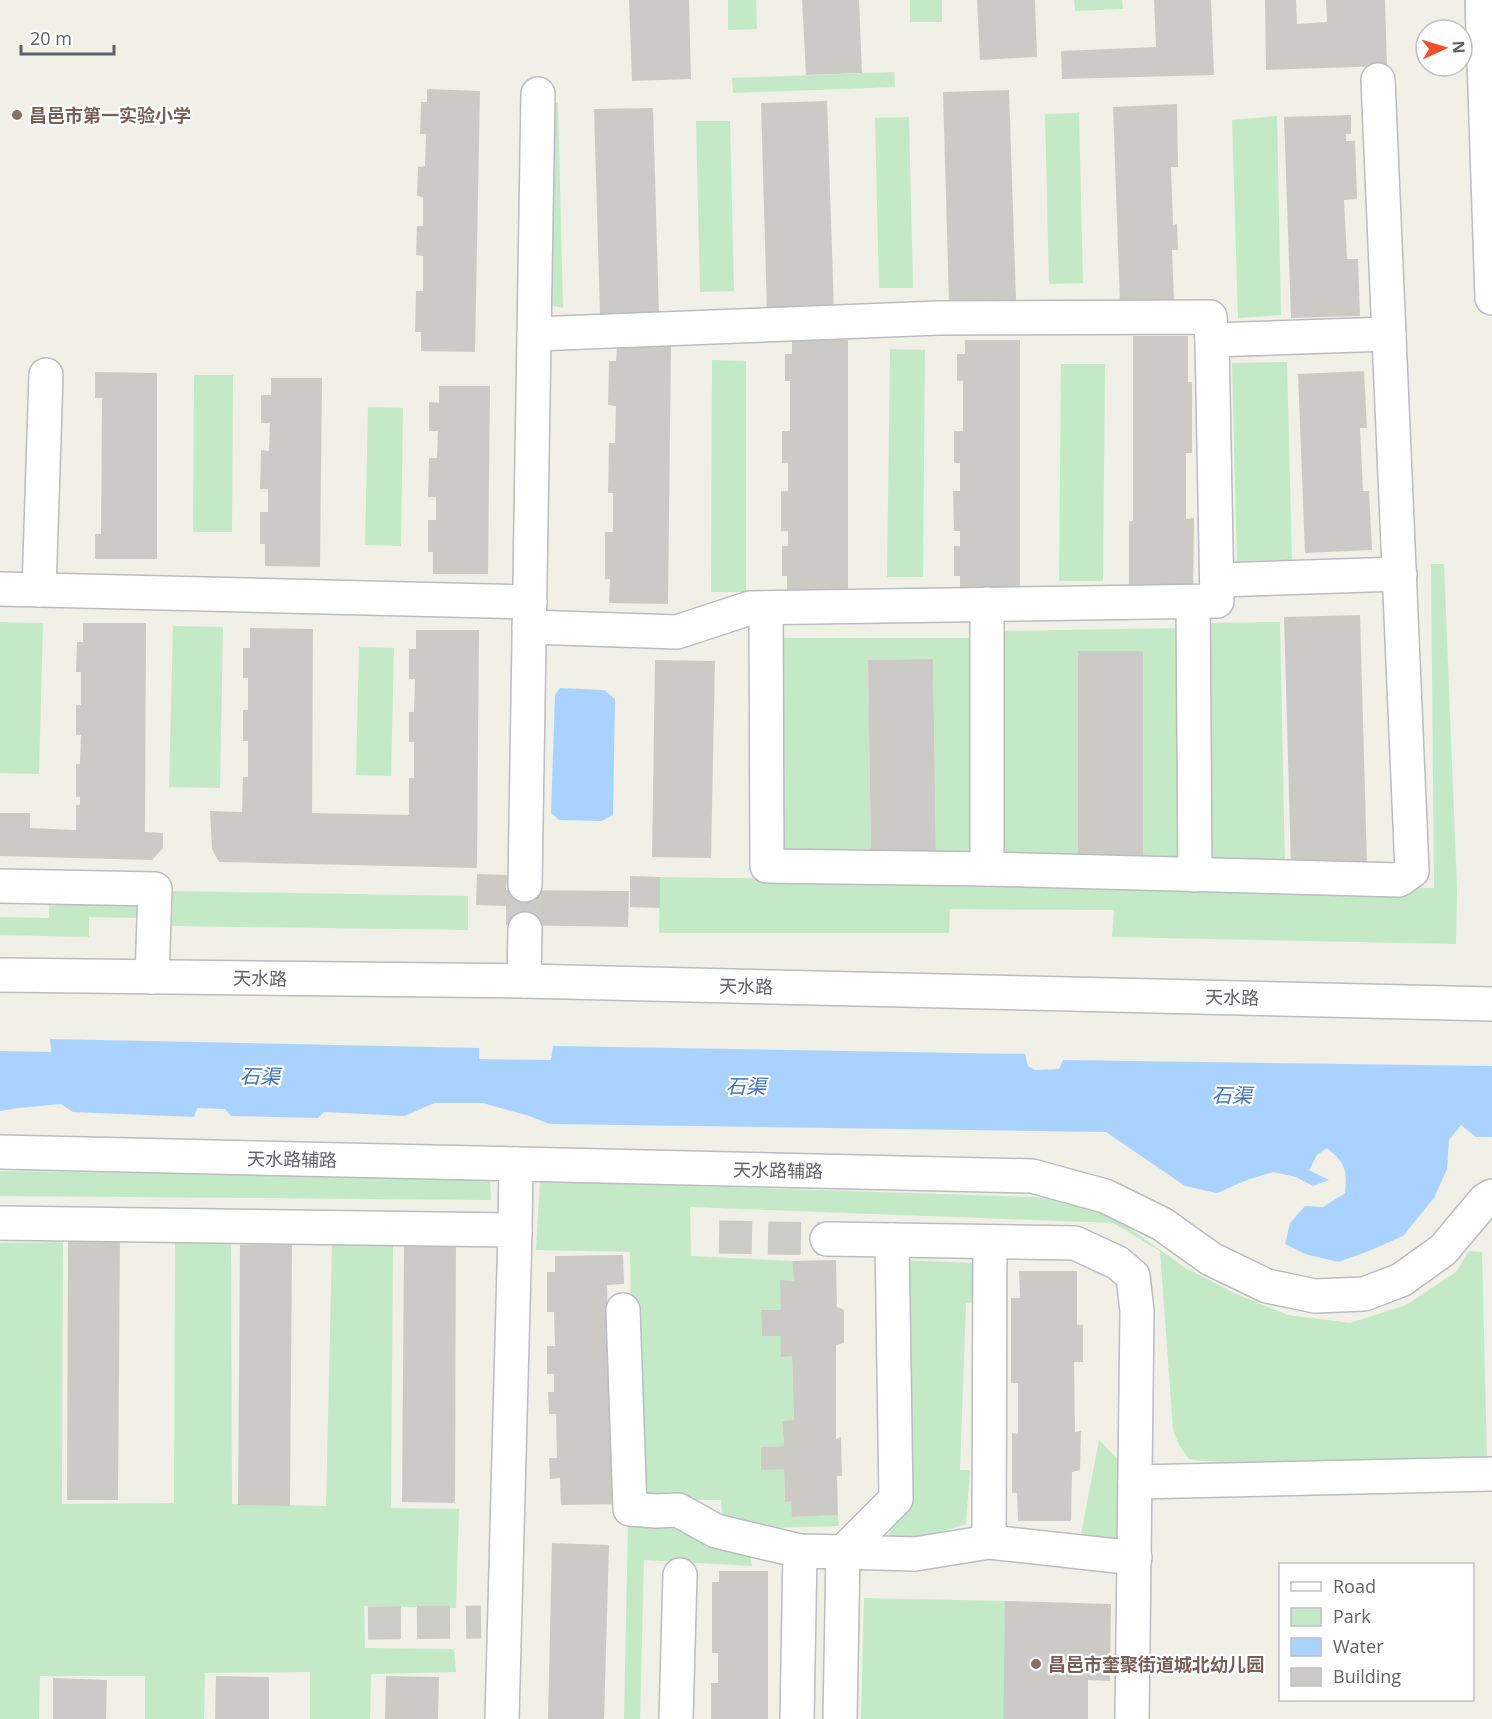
<svg xmlns="http://www.w3.org/2000/svg" width="1492" height="1719" font-family="'Open Sans','Noto Sans SC',sans-serif">
<rect width="100%" height="100%" fill="#f1f0e7"/>
<!-- green -->
<g fill="#c3e9c6" fill-rule="evenodd">
<path d="M728 0H756L757 29 728 30Z"/>
<rect x="910" y="0" width="32" height="22"/>
<path d="M1074 0H1122L1123 9 1075 11Z"/>
<path d="M894 72 895 87 733 93 732 78Z"/>
<path d="M558 103 563 308 544 304 545 104Z"/>
<path d="M1079 113 1083 283 1049 284 1045 114Z"/>
<path d="M1277 116 1281 315 1238 318 1232 120Z"/>
<path d="M909 117 913 288H879L875 118Z"/>
<path d="M696 121H730L734 291 700 292Z"/>
<path d="M890 349 925 350 923 577H887Z"/>
<path d="M712 360 746 361V592H711Z"/>
<path d="M1287 362 1292 560 1237 561 1232 363Z"/>
<path d="M1061 364H1105L1103 581H1059Z"/>
<path d="M194 375H233L232 532H193Z"/>
<path d="M368 407 403 408 401 546 365 545Z"/>
<path d="M1431 564H1444L1457 889 1456 944 1112 937 1114 910 950 909 949 933H659L660 877 1434 888Z"/>
<path d="M0 622 43 623 39 774 0 773Z"/>
<path d="M1280 622 1285 866H1213L1206 855 1204 623Z"/>
<path d="M173 626 223 627 220 788 169 787Z"/>
<path d="M1183 628 1188 851 1167 867 1044 865 994 851 993 631Z"/>
<path d="M777 638H974L973 849 962 859 787 860 776 847ZM933 659 936 857 871 858 868 660Z"/>
<path d="M359 647 394 648 391 776 356 775Z"/>
<path d="M173 891 468 896V930L172 926Z"/>
<path d="M49 901 139 902V918L89 917V937L0 935V917L49 918Z"/>
<path d="M0 1171 490 1178 491 1200 0 1196Z"/>
<path d="M540 1181 1035 1197 1101 1208 1184 1267 1236 1294 1288 1315 1350 1323 1406 1305 1456 1272 1469 1251 1482 1252 1487 1459 1220 1462 1202 1461 1189 1459 1179 1445 1173 1430 1160 1251 1113 1223 690 1207 691 1256 792 1261 794 1281 781 1310 761 1311 762 1336H781V1356H792L794 1420 782 1421 784 1446 761 1447V1469H784L785 1501 795 1499 792 1517 838 1515 839 1526 767 1528 723 1523 721 1500H634L630 1252 536 1250Z"/>
<path d="M175 1240H231L232 1504 326 1506 332 1244H393L391 1508 459 1509 456 1608 364 1606 365 1648 454 1649 456 1672 371 1674 370 1719H310V1672L205 1673 204 1719H145V1676H40L39 1719H0V1243L63 1242 62 1504 174 1503Z"/>
<path d="M903 1260 974 1263 977 1302 966 1303 960 1470H970L966 1524 927 1536 885 1543 897 1519Z"/>
<path d="M1099 1440 1125 1467V1540L1079 1545Z"/>
<path d="M628 1522 685 1523 706 1547 750 1553 752 1566 644 1560 640 1719H624Z"/>
<path d="M864 1598 1005 1601 1003 1719H861Z"/>
</g>
<!-- water -->
<g fill="#a9d2ff">
<path d="M560 688 604 690 615 699 613 815 602 821 559 820 551 813 555 695Z"/>
<path d="M50 1039 479 1048V1059L551 1060 553 1046 1025 1054 1028 1066 1035 1070 1059 1069 1063 1060 1492 1066V1137H1476L1461 1125 1449 1140 1447 1169 1434 1198 1403 1236 1369 1251 1338 1262 1305 1254 1285 1244 1290 1223 1305 1206 1323 1207 1345 1193C1347 1169 1346 1164 1327 1148L1317 1155 1309 1170 1329 1180 1313 1186 1296 1177 1273 1172 1247 1180 1217 1193 1185 1186 1106 1132 550 1124 529 1116 483 1103H434L405 1116 324 1112 318 1118 231 1116 225 1109 197 1108 194 1117 73 1112 61 1104 19 1108 0 1111V1051L51 1052Z"/>
</g>
<!-- building -->
<g fill="#cccac4">
<path d="M629 0H689L691 79 632 81Z"/>
<path d="M802 0H859L862 73 806 75Z"/>
<path d="M977 0H1035L1037 57 980 60Z"/>
<path d="M1154 0H1211L1214 75 1062 79 1061 51 1156 47Z"/>
<path d="M1265 0H1296L1297 24 1327 22 1326 0H1385L1387 66 1266 70Z"/>
<path d="M427 89 480 91 475 352 421 351V332H415L416 291H423V256L416 255 417 226H423V197L417 196 418 167 425 166 426 134H420L421 102H427Z"/>
<path d="M1009 90 1016 300 949 302 943 92Z"/>
<path d="M827 101 834 311 767 314 761 103Z"/>
<path d="M1177 104 1178 167H1171L1173 225 1177 224 1178 250H1172L1174 302 1120 304 1113 107Z"/>
<path d="M653 108 659 314 600 315 594 109Z"/>
<path d="M1351 115V134H1346V141H1355L1357 199 1344 200 1347 259H1358L1360 316 1291 318 1284 117Z"/>
<path d="M1133 336H1188V382H1192V453H1186V519L1194 518 1193 595H1129V521H1133Z"/>
<path d="M792 340H848V597H787V576H782V546H788V531H781V491H788V463H782V431H790V381H785V354H792Z"/>
<path d="M965 340H1020V597H960V576H954V546H960V531H954L953 491H960V463H954V431H963V381H957V354H965Z"/>
<path d="M617 345 671 346 668 604 609 603 610 579H605V532H613V493H608L609 443H615L616 406 608 405 609 361H616Z"/>
<path d="M1364 371 1367 428H1360L1363 491H1369L1372 550 1305 553 1298 374Z"/>
<path d="M95 372 157 373V559H95V534H101L102 398H95Z"/>
<path d="M271 378H322L320 567 265 566V544H260V512H268V489H260L261 450 269 451 270 423H261V395H271Z"/>
<path d="M439 386H490L488 574H433V552H428V520H436V497H428L429 458H437L438 431H429V402L439 403Z"/>
<path d="M1360 615 1367 865 1291 867 1284 617Z"/>
<path d="M83 623H146L145 832 163 833V848L152 860 0 856V813H30V828L76 830V805H80V797H76V764H80L81 735H76V705H81V672H76L77 642H83Z"/>
<path d="M250 628 313 629 312 813 409 815V778H414V742H409V712H414L415 679H409V649H416V630H479L477 868 219 862 212 849 210 811 242 812 243 777H248V741H243V710H248V678H243V648H250Z"/>
<rect x="1078" y="651" width="65" height="212"/>
<path d="M933 659 936 857 871 858 868 660Z"/>
<path d="M655 660 715 661 711 858 652 857Z"/>
<path d="M477 874 507 875 506 890 629 891 628 927 506 925V906L476 905Z"/>
<path d="M630 876 660 877V908L630 907Z"/>
<path d="M68 1239H120L118 1500H67Z"/>
<path d="M456 1241 455 1503 402 1502 404 1242Z"/>
<path d="M292 1244 290 1506 238 1505 240 1245Z"/>
<path d="M623 1255 624 1284 607 1285 612 1479 624 1478 625 1504 561 1505 560 1478 550 1479 549 1458H557L556 1414H549L548 1392H554V1374H547V1346H555L554 1312H547V1272H555V1256Z"/>
<path d="M836 1260 837 1307 844 1310V1343L836 1345V1439L841 1437 842 1476H837L838 1515 792 1517 791 1501 785 1502 784 1469 761 1470V1447L784 1446 782 1421 794 1420 792 1356 781 1357V1336H762L761 1310H781L780 1280 794 1281 792 1261Z"/>
<path d="M1019 1271H1077V1325H1083V1362H1074L1075 1432 1081 1431 1080 1470 1072 1472 1071 1521H1018L1017 1493H1012V1433L1018 1434V1383H1011V1298H1020Z"/>
<path d="M552 1543 609 1545 604 1719H548Z"/>
<path d="M719 1571H768V1719H711V1683H718V1653H712V1582H719Z"/>
<path d="M1005 1601 1111 1604 1110 1681 1088 1680V1719H1003Z"/>
<path d="M216 1676 269 1677V1719H215Z"/>
<path d="M386 1676 439 1677 438 1719H385Z"/>
<path d="M53 1678 107 1680 106 1719H53Z"/>
</g>
<g fill="none" stroke-linecap="round" stroke-linejoin="round">
<!-- minor-tunnel -->
<g stroke="#ccccc7" stroke-width="33" stroke-dasharray="33 16" stroke-linecap="butt">
<path d="M525 929V885"/>
<path d="M719 1237 827 1239"/>
<path d="M368 1623 481 1622"/>
</g>
<defs>
<g id="minor">
<path d="M1482 0 1492 298"/>
<path d="M1212 340 1389 334"/>
<path d="M1217 580 1400 574"/>
<path d="M0 589 530 602"/>
<path d="M39 590 46 375"/>
<path d="M1193 602 1195 875"/>
<path d="M766 608 767 866 987 869 1399 880 1412 871 1378 80"/>
<path d="M529 627 677 632 750 608 1217 601 1212 340 1210 317 939 318 534 334"/>
<path d="M987 869V604"/>
<path d="M525 885 538 94"/>
<path d="M0 886 155 889 152 977"/>
<path d="M0 975 524 981 1492 1004"/>
<path d="M524 981 525 929"/>
<path d="M0 1152 1032 1176 1105 1196 1162 1224 1211 1259 1267 1286 1315 1296 1364 1294 1401 1280 1443 1250 1485 1200 1492 1196"/>
<path d="M0 1223 515 1230 502 1719"/>
<path d="M515 1230 516 1164"/>
<path d="M827 1239 1075 1243 1118 1263 1133 1276 1137 1311 1132 1719"/>
<path d="M623 1310 630 1509 656 1511 678 1510 716 1531 800 1551 843 1552 896 1499 892 1240"/>
<path d="M1135 1482 1492 1474"/>
<path d="M989 1542 1135 1558"/>
<path d="M676 1719 680 1575"/>
<path d="M797 1719 800 1551"/>
<path d="M840 1719 843 1552 915 1554 989 1542 990 1242"/>
</g>
</defs>
<!-- minor casing -->
<use href="#minor" stroke="#b9bcc1" stroke-width="36"/>
<!-- minor -->
<use href="#minor" stroke="#fff" stroke-width="33"/>
</g>
<!-- markers -->
<g fill="#8d6e63" stroke="#fff" stroke-width="2">
<circle cx="17" cy="115" r="6"/>
<circle cx="1036" cy="1664" r="6"/>
</g>
<g text-anchor="middle" dominant-baseline="central" stroke-width="4.5" stroke-linejoin="round" paint-order="stroke">
<!-- education labels -->
<g font-size="18" font-weight="bold" fill="#785e54" stroke="#fff" text-anchor="start">
<text x="29" y="115">昌邑市第一实验小学</text>
<text x="1048" y="1664">昌邑市奎聚街道城北幼儿园</text>
</g>
<!-- street labels -->
<g font-size="18" fill="#5e6268" stroke="#fff">
<text transform="translate(260 978) rotate(1)">天水路</text>
<text transform="translate(746 986) rotate(1)">天水路</text>
<text transform="translate(1232 997) rotate(1)">天水路</text>
<text transform="translate(292 1159) rotate(1)">天水路辅路</text>
<text transform="translate(778 1170) rotate(1)">天水路辅路</text>
</g>
<!-- water labels -->
<g font-size="20" font-style="italic" fill="#4175c1" stroke="#fff">
<text transform="translate(260 1076) rotate(1)">石渠</text>
<text transform="translate(746 1086) rotate(1)">石渠</text>
<text transform="translate(1232 1095) rotate(1)">石渠</text>
</g>
</g>
<!-- legend -->
<rect x="1279" y="1563" width="195" height="138" fill="#ffffff" stroke="#bfc0c3" stroke-width="1.5"/>
<rect x="1291" y="1582" width="30" height="9" fill="#ffffff" stroke="#bfc0c3" stroke-width="1.5"/>
<text x="1333" y="1593" font-size="18" fill="#5e6268">Road</text>
<rect x="1291" y="1608" width="30" height="18" fill="#c3e9c6" stroke="#bfc0c3" stroke-width="1.5"/>
<text x="1333" y="1623" font-size="18" fill="#5e6268">Park</text>
<rect x="1291" y="1638" width="30" height="18" fill="#a9d2ff" stroke="#bfc0c3" stroke-width="1.5"/>
<text x="1333" y="1653" font-size="18" fill="#5e6268">Water</text>
<rect x="1291" y="1668" width="30" height="18" fill="#cccac4" stroke="#bfc0c3" stroke-width="1.5"/>
<text x="1333" y="1683" font-size="18" fill="#5e6268">Building</text>
<!-- north arrow -->
<g transform="translate(1444 48) rotate(86)"><circle r="28" fill="#ffffff" stroke="#bfc0c3" stroke-width="1.5"/>
<path d="M0-4.5L10 22L0 15L-10 22Z" fill="#f24d2d"/>
<text y="-9" font-size="16" font-weight="bold" text-anchor="middle" fill="#5e6268">N</text>
</g>
<!-- scale -->
<path d="M21 45v9h93v-9" fill="none" stroke="#5e6268" stroke-width="3"/>
<text x="30" y="45" font-size="18" fill="#5e6268" stroke="#ffffff" stroke-width="4.5" paint-order="stroke">20 m</text>
</svg>
